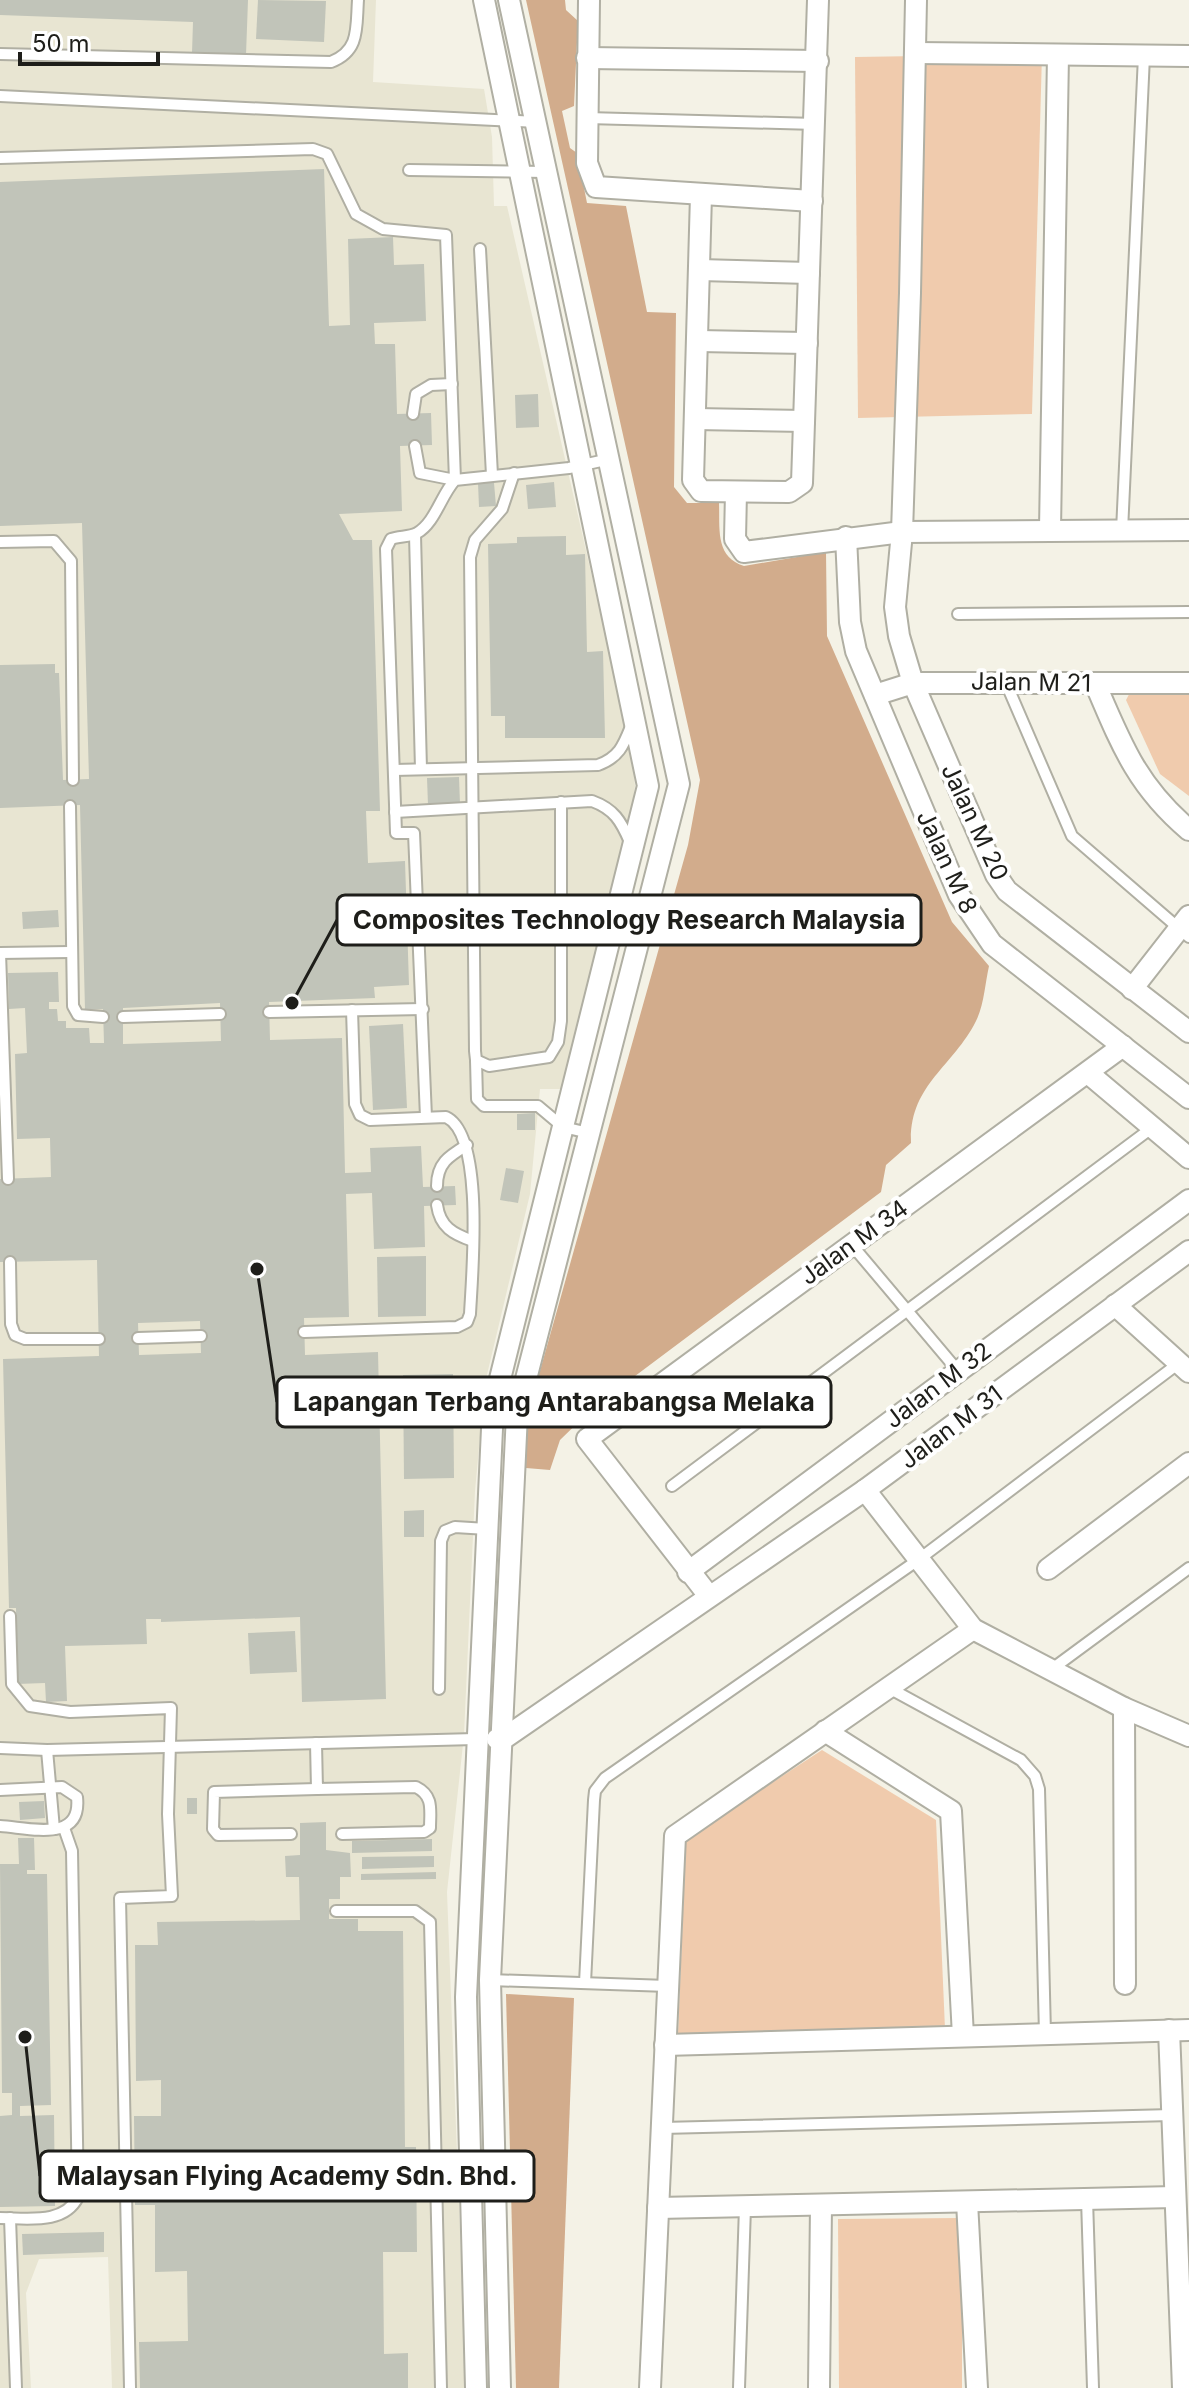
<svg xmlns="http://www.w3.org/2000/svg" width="1189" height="2388" font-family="Inter,sans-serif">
<rect width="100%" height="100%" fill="#f4f2e6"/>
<!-- built -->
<path fill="#e8e5d2" d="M0 0H376L373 82 484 89 492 137 494 206H507L632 751 635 786 628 841 564 1089H540L530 1194 485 1383 475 1491 464 1735 447 1892 466 2388H112L108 2257 39 2259 26 2293 31 2388H0Z"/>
<!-- green -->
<g fill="#f0cbad">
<path d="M1042 54 1032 414 858 418 855 57Z"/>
<path d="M1133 687H1189V796L1160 774 1126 700Z"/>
<path d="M822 1750 936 1820 945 2029 678 2034 686 1839Z"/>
<path d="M962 2218V2388H839L838 2219Z"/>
</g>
<!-- forest -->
<g fill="#d2ac8c">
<path d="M526 0H565L566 10 578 21 574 106 562 111 570 148 577 153 587 203 626 206 647 312 676 313 674 487 687 503H719C720 529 715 557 744 566L826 552 827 636 952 922 989 966C985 984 984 1005 976 1021 953 1067 909 1085 911 1143L886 1165 881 1192 595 1406 560 1440 550 1470 526 1468 527 1417 688 845 700 780Z"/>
<path d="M506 1994 574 1998 559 2388H516Z"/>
</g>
<!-- building -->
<g fill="#c1c4b9" fill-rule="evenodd">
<path d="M0 0H248L246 55 192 53 193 22 0 15Z"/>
<path d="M258 0 326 1 324 42 256 39Z"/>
<path d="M324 169 329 326 350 325 348 239 393 237 394 265 424 264 426 321 374 323 375 344H395L397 414 431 413 432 445 400 446 402 511 339 514 353 540H372L380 811H366L368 863 405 861 409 985 374 987 375 998 269 1002 270 1040 342 1038 345 1173 371 1172 370 1148 421 1146 423 1187 455 1186 456 1205 424 1206 425 1247 374 1249 372 1193 346 1194 349 1317 304 1318 305 1355 378 1352 386 1699 302 1702 300 1617 161 1622V1619H146L147 1644 65 1646 67 1701 46 1702 45 1683 17 1684 16 1608H9L3 1359 99 1356 97 1260 0 1262V1179L51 1177 50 1138 17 1139 15 1054 27 1053 25 1008 9 1009 8 973 58 972 59 1002H49V1009H57L58 1021H66V1028H89L90 1043H104L103 1009 85 1010 80 805 0 808V665L55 664V673H59L63 780 89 779 82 523 0 526V182ZM220 1003 221 1041 123 1044V1008ZM200 1321 201 1353 139 1355 138 1323Z"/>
<path d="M538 394 539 427 516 428 515 395Z"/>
<path d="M554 482 556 507 528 509 526 485Z"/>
<path d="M478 483H494L496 506 479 507Z"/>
<path d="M566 536V555L585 554 587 652 603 651 605 738H505V716H491L488 544 517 543V537Z"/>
<path d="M459 777 460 804 428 805 427 778Z"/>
<path d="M58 910 59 927 23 929 22 912Z"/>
<path d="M403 1024 407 1108 373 1110 369 1026Z"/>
<path d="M535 1113V1130H517V1114Z"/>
<path d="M506 1168 524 1171 518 1203 500 1200Z"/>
<path d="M426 1256V1316L378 1317 377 1257Z"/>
<path d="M453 1374 454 1478 404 1479 403 1375Z"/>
<path d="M424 1510V1537H404V1511Z"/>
<path d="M295 1631 297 1672 250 1674 248 1633Z"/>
<rect x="187" y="1798" width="10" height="16"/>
<path d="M44 1801 45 1818 20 1820 19 1802Z"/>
<path d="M326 1822V1850L350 1853 351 1877H340V1899H329V1919H358V1931H403L405 2147H416L417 2252H383L384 2354 408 2353V2388H140L139 2342 188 2341 187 2271 155 2272V2205H135L134 2116H161V2080L136 2081 135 1945H158L157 1922 300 1920 299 1877H286L285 1856 300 1855V1823Z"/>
<path d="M18 1838H34L35 1870H27V1874H47L51 2105 20 2106V2116L54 2115 55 2206 0 2207V2116L12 2115V2093H2L0 1864H19Z"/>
<path d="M432 1839V1851L352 1853V1841Z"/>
<path d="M434 1856V1867L362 1869V1857Z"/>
<path d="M436 1872V1879L361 1880V1874Z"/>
<path d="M104 2232V2252L23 2255 22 2234Z"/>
</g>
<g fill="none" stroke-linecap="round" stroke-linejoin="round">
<defs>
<g id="service">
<path d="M0 54 331 62C360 51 356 28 358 0"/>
<path d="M0 96 537 122"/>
<path d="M587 118 816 124"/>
<path d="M0 158 313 149 327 154 356 214 383 229 446 235 455 480 420 473 415 446"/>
<path d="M409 170 548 172"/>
<path d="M480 249 492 475"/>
<path d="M413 414 416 394 431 385 452 384"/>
<path d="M514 473 502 509 475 540 470 557 475 1051 476 1060 489 1066 549 1057 558 1042 561 1021V802"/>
<path d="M1122 531 1144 56"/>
<path d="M415 535 421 769"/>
<path d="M0 542 54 541 71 561 73 780"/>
<path d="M958 614 1189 612"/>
<path d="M1006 683 1072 836 1189 937"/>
<path d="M394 770 598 765C620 757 624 744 632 724"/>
<path d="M70 806 73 1006 78 1015 103 1017"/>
<path d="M395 812 592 801C614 809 621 821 630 842"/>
<path d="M0 953 8 1179"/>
<path d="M0 953 70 952"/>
<path d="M269 1012 423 1009"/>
<path d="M123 1017 220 1014"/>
<path d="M476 1060 477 1099 484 1106H538L563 1127 589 1133"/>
<path d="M426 1117 414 833H396L386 549 391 539C399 536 410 537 417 533 435 523 441 495 455 480L569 468 610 459"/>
<path d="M437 1186C437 1163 449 1156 467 1145"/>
<path d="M437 1205C440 1227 453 1234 473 1241"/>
<path d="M851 1244 958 1371"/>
<path d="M10 1262 11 1324 15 1335 25 1339H99"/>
<path d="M304 1332 457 1327 467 1322 470 1314C472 1274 485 1135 446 1117L370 1120 360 1115 355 1104 352 1010"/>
<path d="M138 1338 201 1336"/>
<path d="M672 1486 1153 1127"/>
<path d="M10 1616 12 1684 30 1706 70 1712 171 1708 168 1814 172 1896 120 1898 130 2388"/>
<path d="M1052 1669 1189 1568"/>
<path d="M889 1688 1021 1760 1035 1776 1039 1789 1045 2034"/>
<path d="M439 1689 441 1541 445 1531 455 1527 487 1529"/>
<path d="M316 1743 317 1789 416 1787C434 1796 430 1810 430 1828L424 1832 342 1834"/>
<path d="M0 1748 47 1750 475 1739"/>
<path d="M47 1750 54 1829"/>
<path d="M0 1790 62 1787 77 1797C82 1843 31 1828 0 1826"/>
<path d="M291 1834 218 1835 213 1829 214 1792 317 1789"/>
<path d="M336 1911H415L430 1922 441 2388"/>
<path d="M490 1980 668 1986"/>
<path d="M585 1983 594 1800 595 1791 605 1778 918 1560 1179 1363"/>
<path d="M662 2128 1172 2115"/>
<path d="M1087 2199 1093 2388"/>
<path d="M0 2218C27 2218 64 2225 78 2197L72 1851 64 1828"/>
<path d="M10 2218 16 2388"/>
<path d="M739 2388 745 2207"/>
</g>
<g id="minor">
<path d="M589 0 587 163 596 187 812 201"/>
<path d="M916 0 910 293 902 532 895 607 899 636 913 683 996 875 1007 891 1189 1032"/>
<path d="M916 53 1189 56"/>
<path d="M587 58 818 61"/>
<path d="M701 195 693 480 701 491 789 492 802 483 818 0"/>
<path d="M700 270 809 273"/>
<path d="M699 341 807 343"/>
<path d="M696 419 804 421"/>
<path d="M736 492 735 539 744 552 902 532 1189 530"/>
<path d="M1050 529 1058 55"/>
<path d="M846 537 850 622 856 651 959 895 992 944 1189 1098"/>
<path d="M1095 683C1121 744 1137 786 1189 830"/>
<path d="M875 695 913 683H1189"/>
<path d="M1132 989 1189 916"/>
<path d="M1088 1073 1189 1158"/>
<path d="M1115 1305 1189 1372"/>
<path d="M865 1490 973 1629 1124 1708 1189 1736"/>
<path d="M1048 1569 1189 1463"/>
<path d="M688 1572 1189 1200"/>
<path d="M709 1596 587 1439 1123 1046"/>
<path d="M1124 1708 1125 1984"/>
<path d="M825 1731 951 1811 963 2036"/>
<path d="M497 1739H503L865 1490 1189 1251"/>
<path d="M1169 2030 1183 2388"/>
<path d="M665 2045 1189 2030"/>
<path d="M967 2202 977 2388"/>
<path d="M658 2208 1175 2197"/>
<path d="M476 2388 466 1997 493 1407 648 786 484 0"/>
<path d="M500 2388 490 1980 517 1414 679 784 509 0"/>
<path d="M650 2388 675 1836 973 1629"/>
<path d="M819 2388 821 2205"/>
</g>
</defs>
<!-- service casing -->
<use href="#service" stroke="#b0afa3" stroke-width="14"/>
<!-- minor casing -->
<use href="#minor" stroke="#b0afa3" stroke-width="24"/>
<!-- service -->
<use href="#service" stroke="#fff" stroke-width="10"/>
<!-- minor -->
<use href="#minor" stroke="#fff" stroke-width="20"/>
</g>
<g text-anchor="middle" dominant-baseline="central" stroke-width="8" stroke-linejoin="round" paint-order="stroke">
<!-- street labels -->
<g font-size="24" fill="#1e1e1a" stroke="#fff">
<text transform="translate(1031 682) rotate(1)">Jalan M 21</text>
<text transform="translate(975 822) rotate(65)">Jalan M 20</text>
<text transform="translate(947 862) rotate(65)">Jalan M 8</text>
<text transform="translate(854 1242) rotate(-36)">Jalan M 34</text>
<text transform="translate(938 1385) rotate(-37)">Jalan M 32</text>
<text transform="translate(951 1427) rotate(-37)">Jalan M 31</text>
</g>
</g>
<!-- callouts -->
<path fill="none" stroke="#1e1e1a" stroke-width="3" d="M292 1003L337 920M257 1269L277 1402M25 2037L40 2176"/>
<g fill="#1e1e1a" stroke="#fff" stroke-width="3">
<circle cx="292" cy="1003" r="8"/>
<circle cx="257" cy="1269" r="8"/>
<circle cx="25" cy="2037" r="8"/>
</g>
<g fill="#fff" stroke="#1e1e1a" stroke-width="3">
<rect x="337" y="895" width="584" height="50" rx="8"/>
<rect x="277" y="1377" width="554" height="50" rx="8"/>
<rect x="40" y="2151" width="494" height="50" rx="8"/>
</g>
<g font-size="26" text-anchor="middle" font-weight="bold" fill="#1e1e1a">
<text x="629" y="929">Composites Technology Research Malaysia</text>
<text x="554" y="1411">Lapangan Terbang Antarabangsa Melaka</text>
<text x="287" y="2185">Malaysan Flying Academy Sdn. Bhd.</text>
</g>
<!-- scale -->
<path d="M20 52v12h138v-12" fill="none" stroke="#1e1e1a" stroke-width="4"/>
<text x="32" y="52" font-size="24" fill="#1e1e1a" stroke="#ffffff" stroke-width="6" paint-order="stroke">50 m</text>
</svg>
